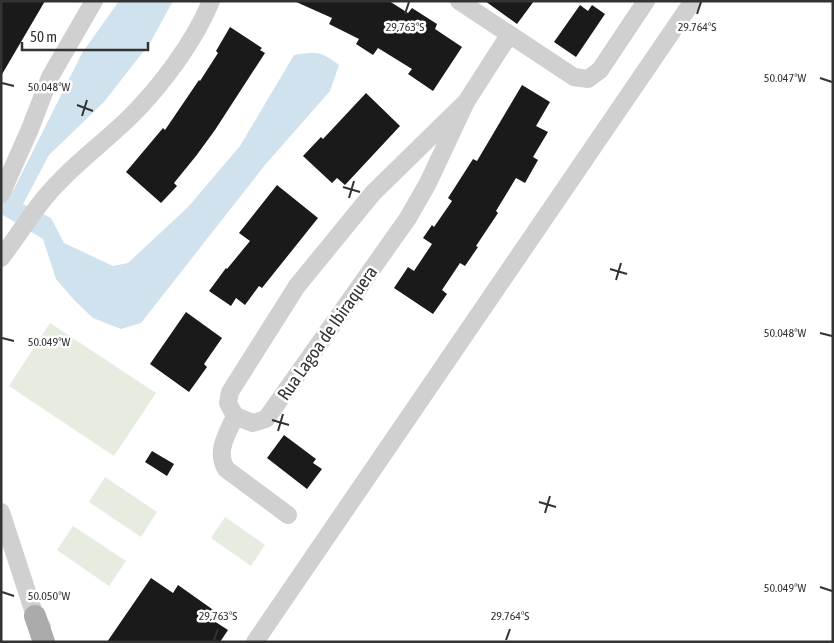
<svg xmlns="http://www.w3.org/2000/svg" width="834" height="643" font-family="'Asap Condensed',sans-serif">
<rect width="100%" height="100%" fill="#fff"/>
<!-- green -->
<g fill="#e6ecdf">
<path d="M50 323 156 393 114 456 9 386Z"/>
<path d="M105 477 157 512 141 537 89 502Z"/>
<path d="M225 517 265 545 251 566 211 538Z"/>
<path d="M73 526 126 561 109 586 57 550Z"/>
</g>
<!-- water -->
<path fill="#cfe2ee" d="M119 1H173L150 43 104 102 49 155 23 204 51 218 64 243 113 266 128 263 188 207 240 146 294 55C316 51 321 51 339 65L330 91 265 165 141 323 121 329 93 318 75 301 56 279 43 239 1 214V184L13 191 82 53Z"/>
<!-- building -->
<g fill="#1a1a1a">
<path d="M1 1H45L1 76Z"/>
<path d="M294 1H389L408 13 412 8 437 24 435 29 462 47 433 91 408 74 412 69 378 48 373 55 356 44 359 39 329 24 332 18Z"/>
<path d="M485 1H534L517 24Z"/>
<path d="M580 5 588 11 592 5 605 14 576 57 554 42Z"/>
<path d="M230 27 262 48 260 50 265 53 215 130 196 156 174 183 177 186 161 203 126 172 163 128 165 130 199 80 200 81 218 53 216 51Z"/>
<path d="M522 85 550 102 536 126 548 132 533 157 538 160 525 183 516 178 496 211 498 213 476 246 478 247 465 266 460 263 442 290 447 294 433 314 394 288 408 267 414 271 432 244 423 238 432 225 434 227 452 201 448 198 473 159 477 161Z"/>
<path d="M366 93 400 126 345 185 337 178 332 183 303 156 321 137 323 139Z"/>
<path d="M277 185 318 218 262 288 259 286 245 305 236 298 231 306 209 291 226 268 227 269 250 241 239 233Z"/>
<path d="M186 312 222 338 204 364 207 367 189 392 150 364Z"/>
<path d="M284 435 316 459 313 463 322 469 307 489 267 458Z"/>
<path d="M152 451 174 464 167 476 145 462Z"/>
<path d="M151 578 173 593 178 585 219 614 214 621 228 630 220 642H107Z"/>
</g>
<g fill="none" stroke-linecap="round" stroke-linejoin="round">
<!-- minor -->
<g stroke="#d0d0d0" stroke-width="18">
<path d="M459 1 574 77 588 79 600 70 646 1"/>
<path d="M466 102 373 193 297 286 230 392 228 403 235 416 253 423 266 419 408 218 428 183 466 102 509 35"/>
<path d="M1 194 30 129 50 77 94 1"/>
<path d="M1 258C21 232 37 203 61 180 83 157 109 138 131 116 161 86 195 41 211 1"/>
<path d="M235 416C228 433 215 451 226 469L288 515"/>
<path d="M1 512 35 616 42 627"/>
<path d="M255 642 693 1"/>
</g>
<!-- major -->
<path stroke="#ababab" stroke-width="22" d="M35 616 44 642"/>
</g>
<!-- ticks -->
<path fill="none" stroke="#333" stroke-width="2" d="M405 14 409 2M697 14 701 2M820 78 832 82M2 83 14 86M77 105 93 111M82 116 87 100M343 187 360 192M349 198 354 181M610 269 627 274M616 280 621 263M820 333 832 336M2 338 14 341M272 420 289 425M278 431 283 414M539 502 556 507M545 513 550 496M820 587 832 591M2 592 14 596M214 640 218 629M506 640 510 629"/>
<g text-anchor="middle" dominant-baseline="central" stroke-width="5" stroke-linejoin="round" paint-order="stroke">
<!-- street labels -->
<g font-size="18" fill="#333" stroke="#fff">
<text transform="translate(327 333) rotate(-55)">Rua Lagoa de Ibiraquera</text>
</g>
</g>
<g font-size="12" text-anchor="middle" fill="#333" stroke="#fff" stroke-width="5" stroke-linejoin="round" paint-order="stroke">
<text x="405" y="31">29.763°S</text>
<text x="697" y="31">29.764°S</text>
<text x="785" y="82">50.047°W</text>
<text x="49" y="91">50.048°W</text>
<text x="785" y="337">50.048°W</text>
<text x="49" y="346">50.049°W</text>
<text x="785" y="592">50.049°W</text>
<text x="49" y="600">50.050°W</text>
<text x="218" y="620">29.763°S</text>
<text x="510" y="620">29.764°S</text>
</g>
<!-- border -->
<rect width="834" height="643" fill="none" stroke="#333333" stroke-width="5"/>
<!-- scale -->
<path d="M22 42v8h126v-8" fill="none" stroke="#333333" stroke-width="2.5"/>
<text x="30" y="42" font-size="15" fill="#333333" stroke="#ffffff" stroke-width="4" paint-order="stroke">50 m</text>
</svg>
